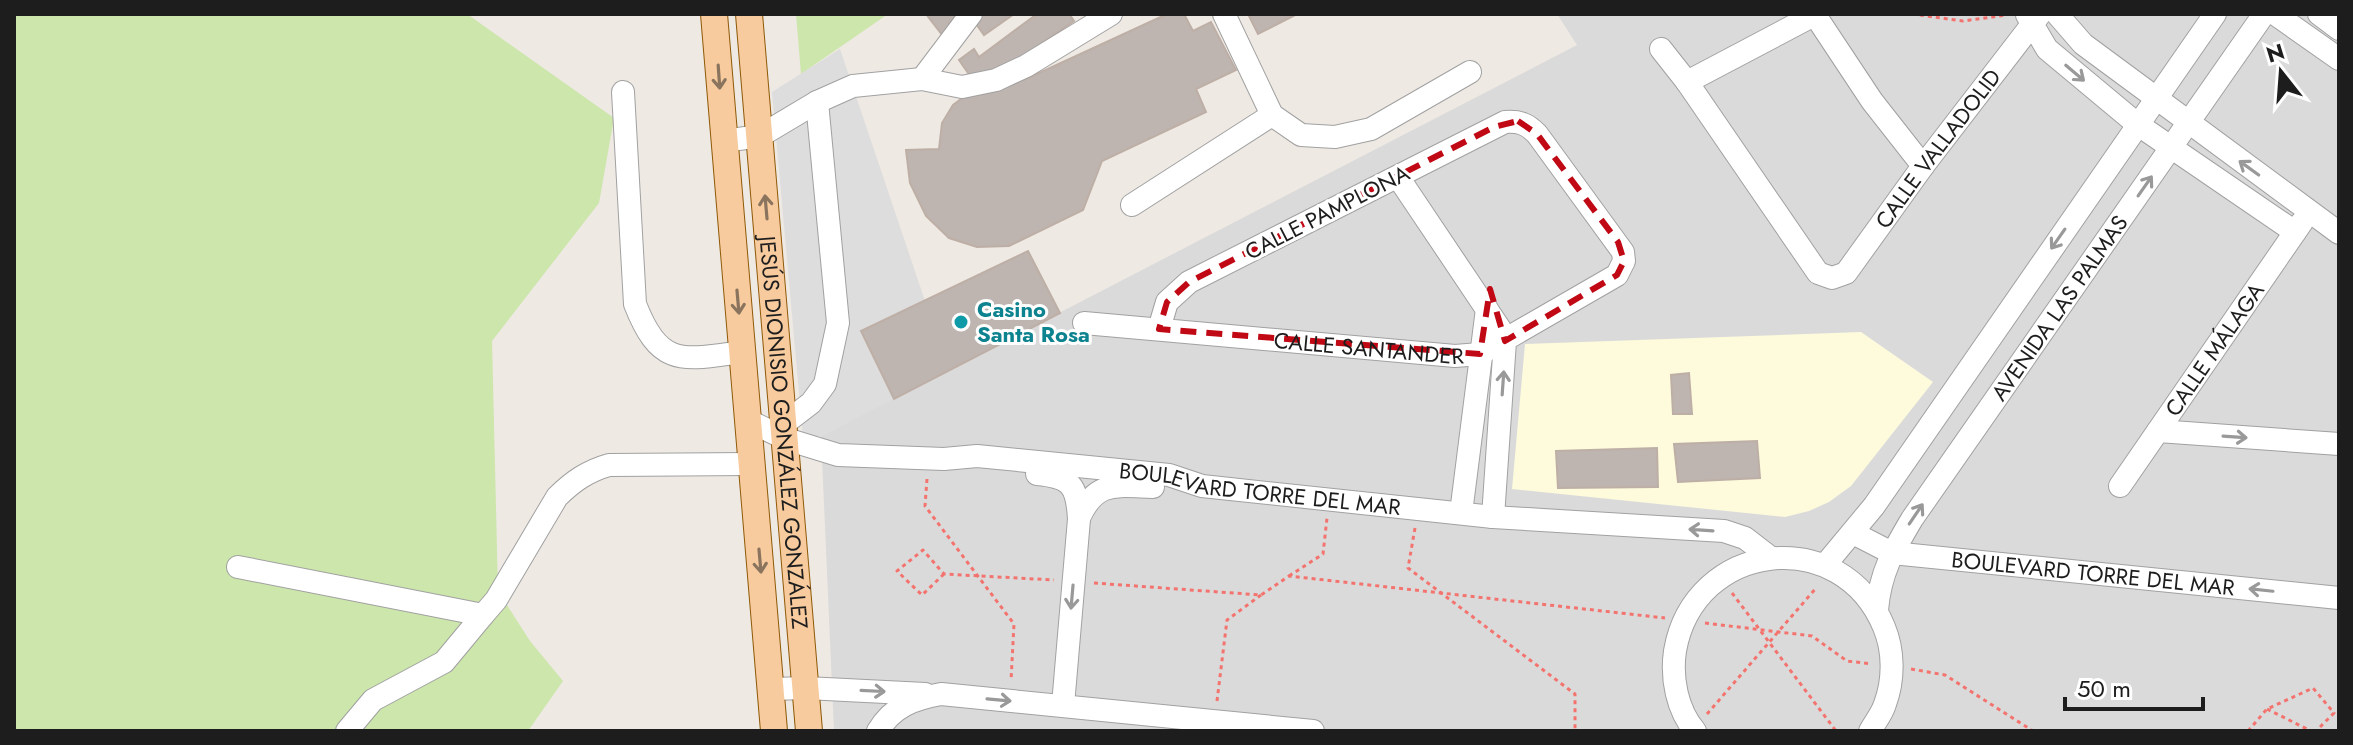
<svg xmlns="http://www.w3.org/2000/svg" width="2353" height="745" font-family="Jost,sans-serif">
<rect width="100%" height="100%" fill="#eee9e3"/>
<!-- residential -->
<path fill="#dbdada" d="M1557 14H2339V731H834L821 436 1577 45Z"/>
<!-- education -->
<path fill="#fdfbdc" d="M1861 332 1933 382 1851 486 1829 502 1809 511 1785 517 1512 489 1525 344Z"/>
<!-- grass -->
<g fill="#cce6ab">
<path d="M14 14H467L614 118 599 203 492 341 498 591 530 641 563 681 528 731H14Z"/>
<path d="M796 14H888L801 74Z"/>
</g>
<!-- parking -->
<path fill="#ddd" d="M840 49 925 301 862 331 894 399 821 436 803 437 772 92Z"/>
<!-- building -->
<g fill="#beb5b0" stroke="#beafa6" stroke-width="2">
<path d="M926 14H961L949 23 954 27 943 36Z"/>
<path d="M984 14H1014L984 35 974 21Z"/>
<path d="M1037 14H1072L1070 15 1074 21 1011 64 973 80 959 60 974 49 979 57Z"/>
<path d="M1167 14H1184L1193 31 1211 22 1236 70 1196 89 1206 112 1102 161 1083 210 1009 246 977 247 949 238 926 216 910 183 906 150 939 149 942 123 953 105 972 91 1002 81 1024 80Z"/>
<path d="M1248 14H1297L1258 34Z"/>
<path d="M1028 251 1060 313 894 399 861 331Z"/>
<path d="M1689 373 1692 414H1673L1671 375Z"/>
<path d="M1757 441 1760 478 1678 482 1674 444Z"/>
<path d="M1657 448 1658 487 1558 488 1556 451Z"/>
</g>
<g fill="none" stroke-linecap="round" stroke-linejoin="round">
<defs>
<g id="minor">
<path d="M1224 14 1272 115 1301 135 1335 137 1371 129 1470 72"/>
<path d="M2057 14 2083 44 2339 233"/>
<path d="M2275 14 2339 59"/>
<path d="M2319 14 2339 29"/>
<path d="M1815 15 1872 101 1923 166"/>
<path d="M2027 15 2047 49 2137 124 2295 232"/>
<path id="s1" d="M1661 49 1687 82 1818 273 1832 278 1846 273 1923 166 2040 14"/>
<path d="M922 79 971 14"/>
<path d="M1687 82 1816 14"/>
<path d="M623 92 635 304C660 368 682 360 742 352"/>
<path d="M724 141 760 136 817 102 853 86 922 79 962 87 996 80 1026 66 1111 14"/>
<path d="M1398 177 1500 329 1505 341 1493 517"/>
<path d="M1132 205 1272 115"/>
<path id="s2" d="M1084 323 1455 356 1480 354 1617 275 1624 261 1623 252 1537 134C1527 124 1520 121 1505 122L1189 282 1167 302 1159 329"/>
<path id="s3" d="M749 421 786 439 838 455 944 459 977 456 1169 475 1202 486 1493 517 1724 531 1745 538 1771 558"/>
<path d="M785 423 811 403 825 384 838 323 817 102"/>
<path d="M2158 431 2339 444"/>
<path d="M1037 474C1071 477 1077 485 1079 519L1063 705"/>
<path id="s4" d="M2120 486 2302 222"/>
<path d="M1461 513 1487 309"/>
<path d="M1079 518C1096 480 1116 486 1153 487"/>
<path id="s5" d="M1853 533 1892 553 2339 598"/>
<path d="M1825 565 1874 506 2215 14"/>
<path d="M238 567 483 615 496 600 557 497C573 481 588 471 609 465L751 464"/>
<path id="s6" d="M1877 610C1880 573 1893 551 1912 519L2264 14"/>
<path d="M771 689 806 688 925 694"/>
<path d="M347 731 373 700 444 662 483 615"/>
<path d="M878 731C893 706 914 699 941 694L1313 731"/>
<path d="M1695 731C1677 710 1671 678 1675 651 1694 541 1841 523 1884 627 1894 651 1894 680 1885 704 1882 714 1875 722 1870 731"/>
</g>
<g id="major">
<path d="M714 14 774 731"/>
<path id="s7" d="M749 14 809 731"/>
</g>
</defs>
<!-- minor casing -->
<use href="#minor" stroke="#a1a1a1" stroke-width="24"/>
<!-- major casing -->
<use href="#major" stroke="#8f5907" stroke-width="28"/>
<!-- path -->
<g stroke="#f3746f" stroke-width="3" stroke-dasharray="4 4" stroke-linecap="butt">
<path d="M1912 14 1963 21 2007 15"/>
<path d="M927 479 925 506 1014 624 1011 681"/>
<path d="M1415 528 1408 568 1575 694V731"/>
<path d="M944 574 922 595 897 571 923 550 944 574 1054 580"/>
<path d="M1289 576 1323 554 1327 518"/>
<path d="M1094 583 1261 595 1289 576 1665 618"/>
<path d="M1732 593 1836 731"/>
<path d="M1705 623 1812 636 1847 661 1872 664"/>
<path d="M1911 669 1945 675 2033 731"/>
<path d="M1217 701 1227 620 1261 595"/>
<path d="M2267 709 2311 731"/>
<path d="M1707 714 1817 587"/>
<path d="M2248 731 2267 709 2313 688 2334 713 2316 731"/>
</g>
<!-- minor -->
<use href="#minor" stroke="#fff" stroke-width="22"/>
<!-- major -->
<use href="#major" stroke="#f7cb9e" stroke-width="26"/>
</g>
<!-- one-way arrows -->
<defs><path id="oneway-shaft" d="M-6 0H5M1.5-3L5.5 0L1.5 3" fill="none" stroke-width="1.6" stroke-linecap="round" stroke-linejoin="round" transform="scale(2)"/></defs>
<g stroke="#999">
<use href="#oneway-shaft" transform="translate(2075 73) rotate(40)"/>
<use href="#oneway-shaft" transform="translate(2249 168) rotate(-144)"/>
<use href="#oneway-shaft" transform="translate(2145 186) rotate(-55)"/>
<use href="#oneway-shaft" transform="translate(2058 239) rotate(125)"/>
<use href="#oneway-shaft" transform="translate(1503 383) rotate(-86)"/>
<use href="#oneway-shaft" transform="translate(2235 437) rotate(4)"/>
<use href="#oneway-shaft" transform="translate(1916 514) rotate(-56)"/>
<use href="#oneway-shaft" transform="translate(1701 530) rotate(-176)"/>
<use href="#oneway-shaft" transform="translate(2261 590) rotate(-174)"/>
<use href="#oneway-shaft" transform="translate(1072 597) rotate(95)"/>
<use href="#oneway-shaft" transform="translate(873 691) rotate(3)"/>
<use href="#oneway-shaft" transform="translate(999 700) rotate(5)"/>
</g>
<g stroke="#8a745e">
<use href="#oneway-shaft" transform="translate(719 77) rotate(86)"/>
<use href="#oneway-shaft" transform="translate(766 207) rotate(-95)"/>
<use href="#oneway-shaft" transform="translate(738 302) rotate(85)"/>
<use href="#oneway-shaft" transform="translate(760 561) rotate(85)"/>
</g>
<!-- marked area -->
<path fill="none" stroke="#c00915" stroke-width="6" stroke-dasharray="16 10" stroke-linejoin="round" d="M1518 121 1537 134 1618 242 1624 261 1617 275 1505 341 1490 289 1480 354 1159 329 1167 302 1189 282 1494 127Z"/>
<!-- markers -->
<circle fill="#0f9aa8" stroke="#fff" stroke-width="3" cx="961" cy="322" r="8"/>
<g text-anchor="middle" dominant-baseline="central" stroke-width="6" stroke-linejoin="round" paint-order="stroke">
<!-- street labels -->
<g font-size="22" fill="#1d1d1d" stroke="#fff">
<text stroke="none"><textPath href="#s1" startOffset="458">CALLE VALLADOLID</textPath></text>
<text transform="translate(1327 212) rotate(-27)">CALLE PAMPLONA</text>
<text stroke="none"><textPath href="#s6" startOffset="356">AVENIDA LAS PALMAS</textPath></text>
<text stroke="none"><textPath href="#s2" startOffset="286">CALLE SANTANDER</textPath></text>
<text stroke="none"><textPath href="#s4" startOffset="166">CALLE MÁLAGA</textPath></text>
<text stroke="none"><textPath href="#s7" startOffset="420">JESÚS DIONISIO GONZÁLEZ GONZÁLEZ</textPath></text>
<text stroke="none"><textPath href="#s3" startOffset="520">BOULEVARD TORRE DEL MAR</textPath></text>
<text stroke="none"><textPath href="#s5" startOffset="246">BOULEVARD TORRE DEL MAR</textPath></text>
</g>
<!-- culture labels -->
<g font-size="22" font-weight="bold" fill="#0d838f" stroke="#fff" text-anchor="start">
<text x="977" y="309">Casino<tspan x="977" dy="25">Santa Rosa</tspan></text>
</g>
</g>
<!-- border -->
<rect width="2353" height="745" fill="none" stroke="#1d1d1d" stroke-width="32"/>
<!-- north arrow -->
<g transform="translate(2281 72) rotate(343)" stroke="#ffffff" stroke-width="6" paint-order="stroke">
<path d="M0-6L14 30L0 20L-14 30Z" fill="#1d1d1d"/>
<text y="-12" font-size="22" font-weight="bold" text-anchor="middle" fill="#1d1d1d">N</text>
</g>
<!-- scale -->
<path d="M2065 697v12h138v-12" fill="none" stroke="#1d1d1d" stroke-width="4"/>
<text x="2077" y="697" font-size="24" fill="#1d1d1d" stroke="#ffffff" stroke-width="6" paint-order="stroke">50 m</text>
</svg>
